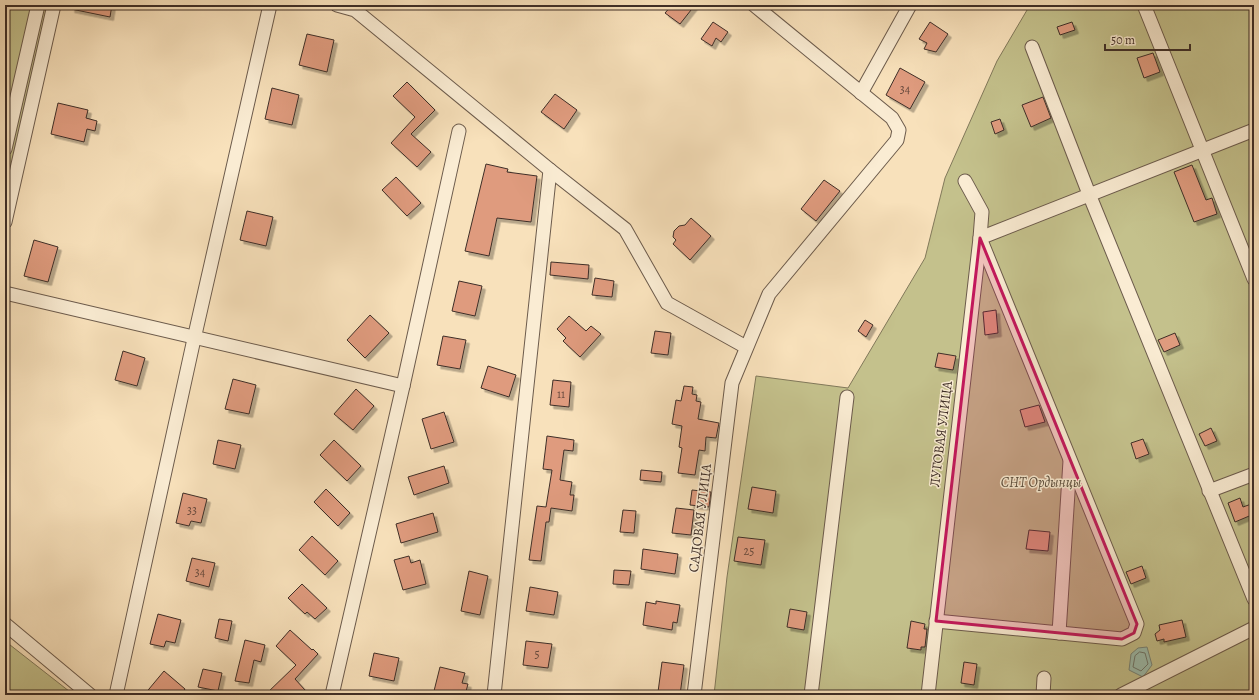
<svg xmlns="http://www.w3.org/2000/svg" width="1259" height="700" font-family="Alegreya,serif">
<defs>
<filter id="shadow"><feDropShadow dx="3.5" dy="3.5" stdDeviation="0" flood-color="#0004"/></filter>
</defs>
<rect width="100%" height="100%" fill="#f8e1bb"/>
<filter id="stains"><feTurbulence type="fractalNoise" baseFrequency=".005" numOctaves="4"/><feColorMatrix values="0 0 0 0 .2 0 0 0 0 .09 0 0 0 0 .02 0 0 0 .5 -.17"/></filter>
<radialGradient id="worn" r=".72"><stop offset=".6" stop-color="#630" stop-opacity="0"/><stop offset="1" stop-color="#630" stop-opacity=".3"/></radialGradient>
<!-- green -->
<g fill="#c4c18c" stroke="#81785a">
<path d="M5 5H51L5 202Z"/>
<path d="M1030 5H1254V695H714L727 577 756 376 848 388 925 258 945 178 997 61Z"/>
<path d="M5 641 74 695H5Z"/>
</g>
<!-- water -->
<path fill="#9dbeae" stroke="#778478" d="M1147 647 1152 665 1143 677 1129 670 1131 654 1138 648Z"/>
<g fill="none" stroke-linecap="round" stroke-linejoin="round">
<!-- shore -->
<path stroke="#6e766a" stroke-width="1" d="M1140 652 1145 653 1148 664 1141 671 1133 667 1135 656Z"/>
</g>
<!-- building -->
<g fill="#df9b7e" stroke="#3e2e27" filter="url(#shadow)">
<path d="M72 5H112L110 17 71 9Z"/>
<path d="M672 5H695L680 24 665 13Z"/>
<path d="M713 22 728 32 721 42 716 38 712 46 701 39Z"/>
<path d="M930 22 948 34 936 52 924 49 927 43 919 39Z"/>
<path d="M1072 22 1075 30 1060 35 1057 27Z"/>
<path d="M307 34 334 40 327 72 299 65Z"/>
<path d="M1153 53 1160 72 1144 78 1137 58Z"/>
<path d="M900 68 925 82 910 109 886 95Z"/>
<path d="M407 82 435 110 411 134 431 152 417 167 391 143 415 117 393 96Z"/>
<path d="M272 88 299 95 292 125 265 119Z"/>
<path d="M555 94 577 110 564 129 541 112Z"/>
<path d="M1043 97 1051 118 1031 127 1022 105Z"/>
<path d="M58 103 88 110 86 118 97 121 95 131 87 129 84 142 51 134Z"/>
<path d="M1000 119 1004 130 995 134 991 122Z"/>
<path d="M486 164 508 169 507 172 537 176 531 222 497 218 489 256 465 251Z"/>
<path d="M1192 165 1206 200 1212 198 1217 214 1194 222 1174 172Z"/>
<path d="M396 177 421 203 407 216 382 190Z"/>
<path d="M824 180 840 191 816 221 801 209Z"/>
<path d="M247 211 273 217 266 246 240 240Z"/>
<path d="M691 218 711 236 690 260 673 244 676 240 673 237 674 231 679 226 685 225Z"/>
<path d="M34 240 58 247 48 282 24 276Z"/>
<path d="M551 262 589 265 588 279 550 275Z"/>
<path d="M595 278 614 281 612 297 592 295Z"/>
<path d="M459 281 482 286 475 316 452 311Z"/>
<path d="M996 310 998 333 985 335 983 312Z"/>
<path d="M370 315 389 333 365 358 347 340Z"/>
<path d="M569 316 586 331 591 326 601 334 580 357 563 341 566 338 557 329Z"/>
<path d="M865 320 873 325 866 337 858 331Z"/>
<path d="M655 331 671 333 668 355 651 353Z"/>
<path d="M1175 333 1180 345 1164 352 1158 340Z"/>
<path d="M443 336 466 340 460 369 437 365Z"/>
<path d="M123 351 145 358 137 386 115 380Z"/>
<path d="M938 353 956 356 953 370 935 367Z"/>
<path d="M488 366 516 375 509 397 481 388Z"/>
<path d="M233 379 256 385 249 414 225 409Z"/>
<path d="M553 380 571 382 569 407 550 405Z"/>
<path d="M684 386 693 387 692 394 697 395 696 401 701 402 698 419 719 423 716 438 706 437 705 451 699 450 695 475 678 473 682 448 679 447 682 426 672 424 676 400 681 401Z"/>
<path d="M356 389 374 406 353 430 334 414Z"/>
<path d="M1039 405 1045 422 1025 427 1020 410Z"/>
<path d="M444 412 454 442 431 449 422 419Z"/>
<path d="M1211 428 1217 441 1205 446 1199 434Z"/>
<path d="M547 436 574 440 573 451 564 450 560 480 572 482 570 495H574L572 511 551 508 549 522H546L541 561 529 560 537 506 546 507 552 470 543 469Z"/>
<path d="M1143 439 1149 454 1136 459 1131 443Z"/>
<path d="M218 440 241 445 235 469 213 464Z"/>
<path d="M334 440 361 466 347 481 320 455Z"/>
<path d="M444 466 449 483 414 495 408 477Z"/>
<path d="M641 470 662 472 661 482 640 480Z"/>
<path d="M752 487 776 491 773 513 748 509Z"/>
<path d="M326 489 350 513 338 526 314 502Z"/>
<path d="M692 490 711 492 709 507 690 505Z"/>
<path d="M183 493 207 499 201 523 191 521 189 526 176 523Z"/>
<path d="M1240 498 1243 507 1254 503V514L1235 522 1228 503Z"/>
<path d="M676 508 694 510 691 535 672 533Z"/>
<path d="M623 510 636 511 634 533 620 532Z"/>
<path d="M433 513 438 532 401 543 396 524Z"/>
<path d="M1029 530 1050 532 1048 551 1026 549Z"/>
<path d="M312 536 338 561 325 575 299 550Z"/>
<path d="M738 537 765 540 761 565 734 561Z"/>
<path d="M643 549 678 554 675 574 641 569Z"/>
<path d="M409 556 411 563 420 560 426 584 403 590 394 560Z"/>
<path d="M192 558 215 563 209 587 186 581Z"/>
<path d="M1142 566 1146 578 1131 584 1126 572Z"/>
<path d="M614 570 631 571 629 585 613 584Z"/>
<path d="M469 571 488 576 480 615 461 611Z"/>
<path d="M302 584 327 608 315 619 307 612 305 614 288 598Z"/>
<path d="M530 587 558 592 554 615 526 611Z"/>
<path d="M656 601 680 605 677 623 673 622 672 630 643 625 646 602 656 604Z"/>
<path d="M790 609 807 612 804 630 787 627Z"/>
<path d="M158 614 181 620 175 643 166 641 164 647 150 644Z"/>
<path d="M219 619 232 621 228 641 215 638Z"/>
<path d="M1182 620 1186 637 1164 642V639L1157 641 1155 634 1160 630 1159 625Z"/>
<path d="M911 621 925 624 924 629H927L925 647H921V650L907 648Z"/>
<path d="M290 630 312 650 313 649 318 654 295 679 305 690 300 695H265L296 665 276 646Z"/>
<path d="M245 640 265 645 261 662 254 660 249 683 235 681Z"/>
<path d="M526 641 552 644 548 668 523 665Z"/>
<path d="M374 653 399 658 394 681 369 676Z"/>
<path d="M662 662 684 665 680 695 658 692Z"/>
<path d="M964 662 977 664 974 685 961 683Z"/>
<path d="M440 667 465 673 462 683 468 684 465 695H448L434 691Z"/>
<path d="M203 669 222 673 218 691 198 687Z"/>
<path d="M164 671 185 689 180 695H144Z"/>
</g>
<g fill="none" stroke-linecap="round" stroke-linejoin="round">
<defs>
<g id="minor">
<path d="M337 5 355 10 550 170 625 229 667 303 746 347"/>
<path d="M1144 5 1254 279"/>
<path d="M1032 47 1089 194 1254 599"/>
<path d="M861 93 910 5"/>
<path d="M5 149 38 5"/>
<path d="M5 222 54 5"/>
<path d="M5 293 403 386"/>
<path d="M1209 491 1254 474"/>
<path d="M936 621 1122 639 1134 633 1137 624 980 238 1254 130"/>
<path d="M5 624 90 695"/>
<path d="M1059 633 1070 461"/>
<path d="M116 695 194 339 270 5"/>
<path d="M332 695 403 386 459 131"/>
<path d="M494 695 550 170"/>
<path d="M694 695 732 383 769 294 897 140 899 130 892 118 754 5"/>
<path d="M811 695 847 397"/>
<path d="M928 695 980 238 982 212 965 181"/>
<path d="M1043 695 1044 678"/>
<path d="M1121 695 1254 628"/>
</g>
</defs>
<!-- minor casing -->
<use href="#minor" stroke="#6c5b4c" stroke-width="15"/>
<!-- minor -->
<use href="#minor" stroke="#faecd3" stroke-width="13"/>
</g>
<!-- marked area -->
<path fill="#c2185b" fill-opacity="0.2" stroke="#c2185b" stroke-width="3" stroke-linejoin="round" d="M980 238 1137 624 1134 633 1122 639 936 621Z"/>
<g text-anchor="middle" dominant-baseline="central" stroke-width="3" stroke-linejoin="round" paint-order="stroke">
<!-- number labels -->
<g font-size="12" fill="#66493d">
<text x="905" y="89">34</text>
<text x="561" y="394">11</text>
<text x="192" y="510">33</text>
<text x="749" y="551">25</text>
<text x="200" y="572">34</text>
<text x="537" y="654">5</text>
</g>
<!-- street labels -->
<g font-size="14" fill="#3e2e27" stroke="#faecd3">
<text transform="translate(941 434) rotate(-83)">ЛУГОВАЯ УЛИЦА</text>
<text transform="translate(700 518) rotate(-83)">САДОВАЯ УЛИЦА</text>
</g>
<!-- park labels -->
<g font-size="14" font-style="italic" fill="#594b3b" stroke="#faecd3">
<text x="1041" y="482">СНТ Ордынцы</text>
</g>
</g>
<!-- margin -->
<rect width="1259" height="700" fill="none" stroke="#f8e1bb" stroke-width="20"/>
<rect x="6" y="6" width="1247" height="688" fill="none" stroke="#3e2e27" stroke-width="2"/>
<rect x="10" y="10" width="1239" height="680" fill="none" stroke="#3e2e27"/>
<!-- scale -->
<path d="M1105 44v6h85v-6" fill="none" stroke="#3e2e27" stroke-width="2"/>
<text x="1111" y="44" font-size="12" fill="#3e2e27" stroke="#faecd3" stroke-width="3" paint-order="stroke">50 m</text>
<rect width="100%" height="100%" filter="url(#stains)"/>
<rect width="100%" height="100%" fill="url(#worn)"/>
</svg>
